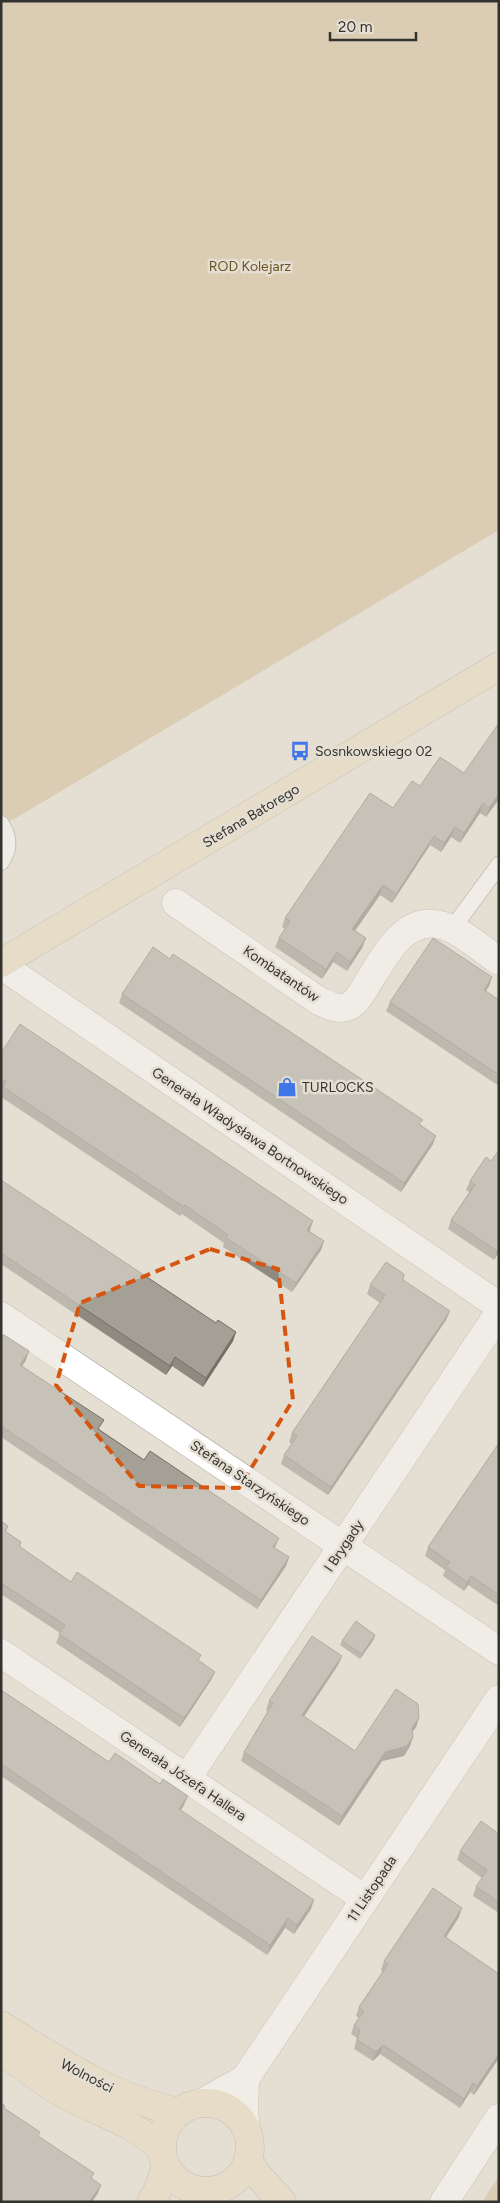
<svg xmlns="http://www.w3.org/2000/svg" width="500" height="2203" font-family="Figtree,sans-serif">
<rect width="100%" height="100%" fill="#e4ded3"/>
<!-- green -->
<g fill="#ceb88e">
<path d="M1 1H499V530L16 818 1 824Z"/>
<path d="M499 2176V2202H482Z"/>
</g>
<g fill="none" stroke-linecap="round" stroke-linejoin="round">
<defs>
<g id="lane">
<path d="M1 824C9 837 10 848 1 862"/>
<path d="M452 929 499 865"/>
</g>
<g id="street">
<path d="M176 903 319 1001C329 1005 338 1011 349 1006 356 1003 362 993 366 986 382 961 401 919 436 924 458 927 481 949 499 961"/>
<path d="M1 965 499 1306"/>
<path d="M1 1316 499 1651"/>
<path d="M1 1653 365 1899"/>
<path d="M187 1778 499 1313"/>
<path d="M245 2079 244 2112 246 2129"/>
<path d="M202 2103 245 2079 499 1699"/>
<path d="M444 2202 499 2118"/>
</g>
<g id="secondary">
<path d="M1 963 499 666"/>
<path d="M1 2025C57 2060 113 2098 179 2112"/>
<path d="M1 2050C24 2067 46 2085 71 2098 103 2114 136 2124 162 2149"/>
<circle cx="206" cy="2147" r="44"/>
<path d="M248 2158 255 2172 282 2202"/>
<path d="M151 2202 157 2192 166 2166"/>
</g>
</defs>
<!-- lane casing -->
<use href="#lane" stroke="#a6a096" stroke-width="18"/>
<!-- street casing -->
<use href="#street" stroke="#a6a096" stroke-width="29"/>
<!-- secondary casing -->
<use href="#secondary" stroke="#a6a096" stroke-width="29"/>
<!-- lane -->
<use href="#lane" stroke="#fff" stroke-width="16"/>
<!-- street -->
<use href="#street" stroke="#fff" stroke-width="28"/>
<!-- secondary -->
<use href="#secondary" stroke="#e8dabb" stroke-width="28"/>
</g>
<!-- wall -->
<g fill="#8e8a80">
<path d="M420 786 499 799 486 817 480 813 460 843 451 837 441 852 430 845 392 903 380 895 355 931 366 938 362 948 347 971 333 962 322 979 275 947 279 938 285 929 282 927 285 918 393 808Z"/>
<path d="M492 977 489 986 486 991 499 1000V1086L386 1011 390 1002Z"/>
<path d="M122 994 421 1125 433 1144 401 1192 119 1003Z"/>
<path d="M1 1053 310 1230 309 1231 324 1241 321 1250 292 1292 223 1247 224 1243 182 1214 180 1216 1 1097Z"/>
<path d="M491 1161 499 1252 494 1260 448 1229 451 1220 469 1192 466 1190 470 1181Z"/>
<path d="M1 1180 216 1323 236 1332 233 1341 203 1387 172 1366 166 1375 1 1264Z"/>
<path d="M403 1280 450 1311 446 1320 328 1495 281 1464 284 1455 292 1444 289 1442 292 1433 380 1303 367 1294 370 1285Z"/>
<path d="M1 1339 26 1360 22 1366 100 1430 144 1460 279 1538 275 1548 289 1557 286 1566 257 1609 1 1437Z"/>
<path d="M499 1443V1606L468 1585 464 1591 443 1576 445 1570 425 1556 428 1547Z"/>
<path d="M1 1521 8 1526 6 1532 21 1542 20 1547 71 1582 199 1661 215 1672 211 1680 180 1727 56 1643 60 1633 1 1594Z"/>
<path d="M374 1639 360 1659 340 1645 342 1641Z"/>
<path d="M342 1656 338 1665 304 1716 355 1751 419 1718 416 1727 413 1731 410 1746 404 1756 382 1761 339 1826 241 1761 244 1752 268 1712 266 1710 269 1701Z"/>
<path d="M1 1690 109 1762 184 1805 181 1810 311 1909 294 1934 285 1928 267 1955 1 1776Z"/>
<path d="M499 1834V1913L473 1896 476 1887 482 1878 457 1860 460 1851Z"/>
<path d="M459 1917 446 1937 499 2058 474 2095 470 2092 460 2108 380 2054 373 2061 354 2049 357 2038 351 2034 354 2025 359 2018 356 2016 359 2007 383 1972 381 1970 384 1961Z"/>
</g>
<!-- shaded-wall -->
<g fill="#747068">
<path d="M499 794V799L486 817 489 808Z"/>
<path d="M483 803 480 813 460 843 464 833Z"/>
<path d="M455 827 451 837 441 852 444 843Z"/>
<path d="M434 836 430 845 392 903 396 894Z"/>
<path d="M383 885 380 895 349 939 352 929Z"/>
<path d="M366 938 362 948 347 971 350 962Z"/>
<path d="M337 952 333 962 322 979 326 969Z"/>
<path d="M492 977 489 986 480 999 484 990Z"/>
<path d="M436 1136 433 1144 401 1192 404 1183Z"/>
<path d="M313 1221 310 1230 304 1239 307 1230Z"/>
<path d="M324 1241 321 1250 292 1292 296 1283Z"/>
<path d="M499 1248V1252L494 1260 497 1251Z"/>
<path d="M450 1311 446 1320 328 1495 331 1487Z"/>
<path d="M236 1332 233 1341 203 1387 206 1378Z"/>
<path d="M29 1351 26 1360 17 1373 20 1365Z"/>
<path d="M175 1357 172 1366 166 1375 170 1366Z"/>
<path d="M279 1538 275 1546 270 1555 273 1547Z"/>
<path d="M289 1557 286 1566 257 1609 261 1600Z"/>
<path d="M471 1576 468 1585 464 1591 467 1582Z"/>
<path d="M375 1635 374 1639 360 1659 362 1654Z"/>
<path d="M342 1656 338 1665 299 1724 302 1715Z"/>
<path d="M215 1672 211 1680 180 1727 184 1718Z"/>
<path d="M419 1718 416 1727 409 1737 412 1728Z"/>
<path d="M413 1737 410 1746 404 1756 382 1761 339 1826 342 1816 385 1752Z"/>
<path d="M188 1796 184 1805 175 1818 179 1809Z"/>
<path d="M314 1900 311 1909 294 1934 297 1925Z"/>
<path d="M462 1908 459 1917 441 1945 444 1936Z"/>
<path d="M288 1918 285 1928 267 1955 270 1945Z"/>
<path d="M383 2045 380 2054 373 2061 376 2052Z"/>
<path d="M499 2054V2058L474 2095 477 2086Z"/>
<path d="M473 2083 470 2092 460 2108 464 2099Z"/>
<path d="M101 2185 98 2193 92 2202H89Z"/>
</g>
<!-- building -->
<g fill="#a5a095" stroke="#747068">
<path d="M499 723V794L489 808 483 803 464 833 455 827 444 843 434 836 396 894 383 885 352 929 366 938 350 962 337 952 326 969 279 938 290 921 285 918 370 793 393 808 412 781 420 786 440 757 464 773Z"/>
<path d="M433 938 492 977 484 990 499 1000V1075L390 1002Z"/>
<path d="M153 947 170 959 173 954 423 1120 419 1124 436 1136 404 1183 122 994Z"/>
<path d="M20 1024 313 1221 307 1230 324 1241 296 1283 226 1238 228 1235 185 1205 184 1207 3 1087 6 1082 1 1078V1053Z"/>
<path d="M499 1150V1248L497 1251 451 1220 475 1185 470 1181 486 1157 491 1161Z"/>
<path d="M1 1180 216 1323 218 1320 236 1332 206 1378 175 1357 170 1366 1 1253Z"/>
<path d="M386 1262 404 1274 403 1280 450 1311 331 1487 284 1455 297 1436 292 1433 385 1295 370 1285Z"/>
<path d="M4 1335 29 1351 20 1365 104 1420 98 1429 144 1460 150 1451 279 1538 273 1547 289 1557 261 1600 1 1426V1339Z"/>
<path d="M499 1443V1595L471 1576 467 1582 446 1567 450 1562 428 1547Z"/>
<path d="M1 1521 8 1526 5 1531 21 1542 19 1546 71 1582 77 1572 201 1655 198 1660 215 1672 184 1718 59 1634 65 1625 1 1583Z"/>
<path d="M356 1621 375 1635 362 1654 342 1641Z"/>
<path d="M312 1636 342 1656 302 1715 355 1751 396 1689 418 1704 419 1718 412 1728 413 1737 407 1746 385 1752 342 1816 244 1752 273 1703 269 1701Z"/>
<path d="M1 1690 109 1762 115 1753 160 1784 163 1779 188 1796 179 1809 314 1900 297 1925 288 1918 270 1945 1 1764Z"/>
<path d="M481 1821 499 1834V1902L476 1887 487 1870 460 1851Z"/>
<path d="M433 1888 462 1908 444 1936 499 1974V2054L477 2086 473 2083 464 2099 383 2045 376 2052 357 2040 360 2030 354 2025 364 2011 359 2007 388 1964 384 1961Z"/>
<path d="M1 2103 5 2106 4 2108 40 2132 38 2136 94 2173 91 2178 101 2185 89 2202H1Z"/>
</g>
<!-- marked area -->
<path d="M0 0H500V2203H0ZM210 1249 278 1269 293 1400 239 1488 139 1486 56 1385 80 1303Z" fill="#e4ded3" fill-opacity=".55" fill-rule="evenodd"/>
<path fill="none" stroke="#d6550f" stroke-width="4" stroke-dasharray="10 6" stroke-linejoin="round" d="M210 1249 278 1269 293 1400 239 1488 139 1486 56 1385 80 1303Z"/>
<!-- icons -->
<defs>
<symbol id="bus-bare" viewBox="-9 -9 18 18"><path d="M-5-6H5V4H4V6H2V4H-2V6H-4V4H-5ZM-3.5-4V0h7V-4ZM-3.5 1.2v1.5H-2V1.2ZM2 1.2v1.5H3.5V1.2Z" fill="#4077e8" stroke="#e4ded3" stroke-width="2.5" paint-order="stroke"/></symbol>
<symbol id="shop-bare" viewBox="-9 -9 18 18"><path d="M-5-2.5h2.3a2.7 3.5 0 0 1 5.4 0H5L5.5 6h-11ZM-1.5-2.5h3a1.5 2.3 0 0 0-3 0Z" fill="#4077e8" stroke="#e4ded3" stroke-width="2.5" paint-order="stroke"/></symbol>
</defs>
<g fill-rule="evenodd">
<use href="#bus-bare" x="286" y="737" width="28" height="28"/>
<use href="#shop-bare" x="273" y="1073" width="28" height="28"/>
</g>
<g text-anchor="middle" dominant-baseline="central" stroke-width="5" stroke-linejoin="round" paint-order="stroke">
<!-- park labels -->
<g font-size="14" fill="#6b5322" stroke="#e4ded3">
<text x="250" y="266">ROD Kolejarz</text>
</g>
<!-- poi labels -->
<g font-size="14" fill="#34322e" stroke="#e4ded3" text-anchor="start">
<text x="315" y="751">Sosnkowskiego 02</text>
<text x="302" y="1087">TURLOCKS</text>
</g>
<!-- street labels -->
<g font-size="14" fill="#34322e" stroke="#e4ded3">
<text transform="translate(251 816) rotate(-31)">Stefana Batorego</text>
<text transform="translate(281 974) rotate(34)">Kombatantów</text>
<text transform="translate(250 1136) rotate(34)">Generała Władysława Bortnowskiego</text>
<text transform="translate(250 1483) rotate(34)">Stefana Starzyńskiego</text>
<text transform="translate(344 1546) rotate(-56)">I Brygady</text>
<text transform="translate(183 1776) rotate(34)">Generała Józefa Hallera</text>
<text transform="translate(372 1889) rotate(-56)">11 Listopada</text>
<text transform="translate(87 2076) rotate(27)">Wolności</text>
</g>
</g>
<!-- border -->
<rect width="500" height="2203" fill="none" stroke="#34322e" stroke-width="5"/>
<!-- scale -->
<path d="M330 32v8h86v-8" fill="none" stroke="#34322e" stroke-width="2.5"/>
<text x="338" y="32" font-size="15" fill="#34322e" stroke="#e4ded3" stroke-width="4" paint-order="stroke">20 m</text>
</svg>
